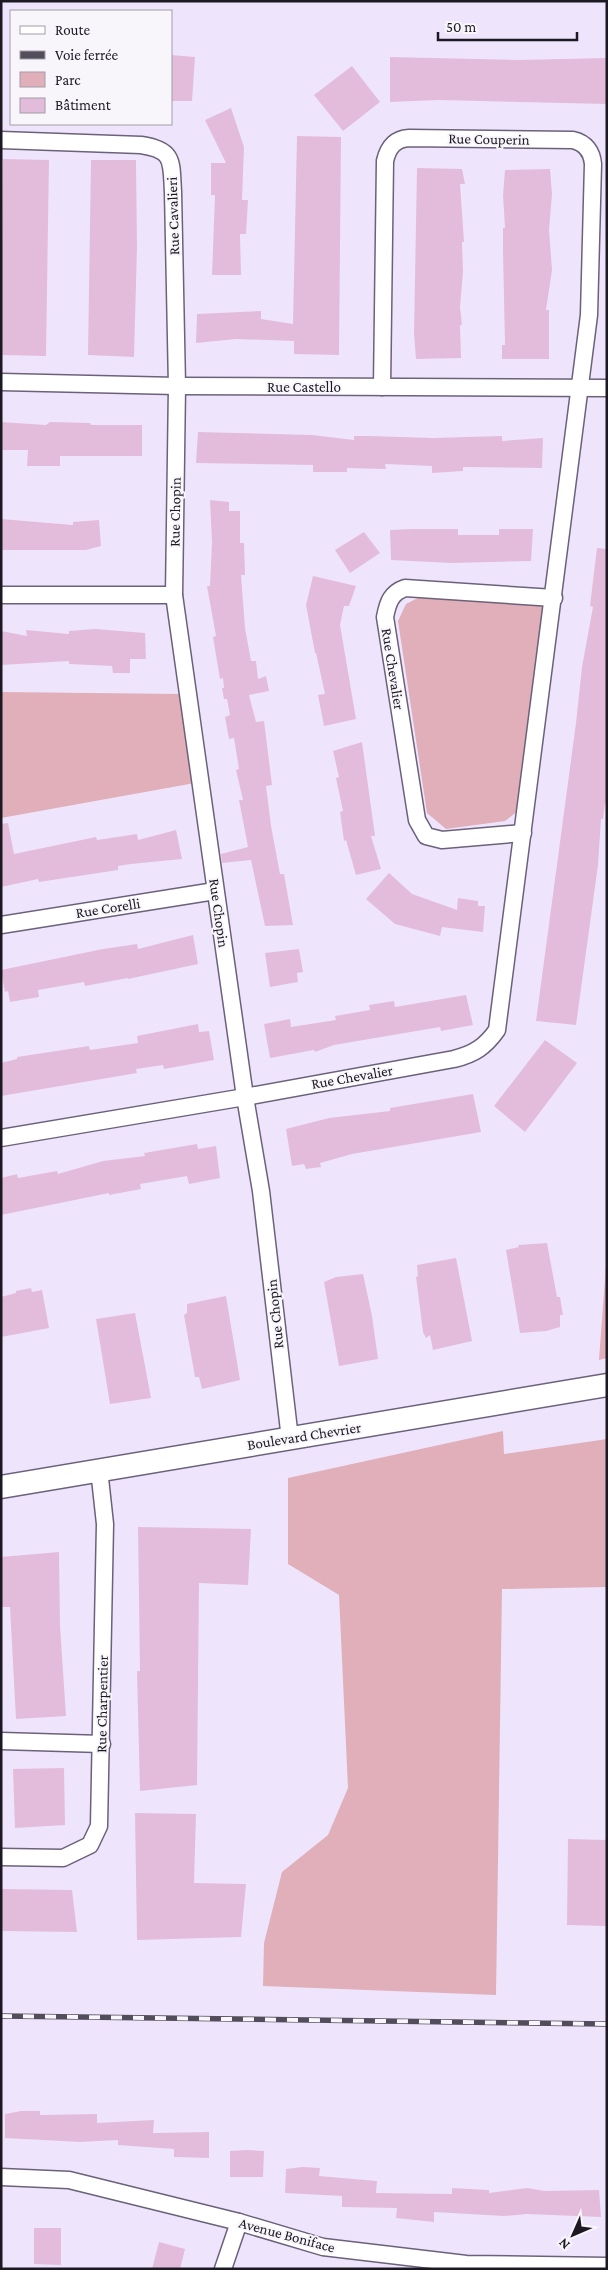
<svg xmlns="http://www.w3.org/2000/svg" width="608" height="2270" font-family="'Crimson Pro',serif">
<rect width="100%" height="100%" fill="#eee5fc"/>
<!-- green -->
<g fill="#e0afba">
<path d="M420 597 549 603 518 811 505 821 446 829 427 813 398 621 406 604Z"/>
<path d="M1 692 182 694 195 783 1 818Z"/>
<path d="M607 1253V1358L599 1360Z"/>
<path d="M503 1431 504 1454 607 1439V1587L502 1589 496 1995 263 1986 264 1943 282 1872 328 1835 348 1788 339 1595 288 1564V1478Z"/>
</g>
<!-- building -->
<g fill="#e4bcdb">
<path d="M171 55 195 57 192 101H171Z"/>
<path d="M390 57 518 60 607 58V104L438 100 390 102Z"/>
<path d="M352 66 380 102 343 131 314 95Z"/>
<path d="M231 108 244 147 242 200H248L246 234H240L241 275H212L215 195H211V163H226L205 120Z"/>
<path d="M297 136 341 137 339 355 294 354V341L236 339 196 343 197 314 261 311V319L293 324Z"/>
<path d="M3 159 49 160 46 356 1 355Z"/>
<path d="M91 160H136L137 247 134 357 88 355Z"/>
<path d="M417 168 462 169 465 184H460L464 242H462L463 272 460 307 462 325H460L461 358 416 359 414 334Z"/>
<path d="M550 169 552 194 549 230 552 270 546 310H549V359H502V345H505L503 251V228H505L503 195 505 170Z"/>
<path d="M1 422 46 425 50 422 90 423 91 425H142V456H60V466H27L28 450H1Z"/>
<path d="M198 432 312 435 354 440V436H370L432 438 502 436V441L543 438 542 468 463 467V471L432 473V466L385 464 386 469 347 468V472H313V465L196 463Z"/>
<path d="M210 500 229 502V511H240V543H244L245 575H241L245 628 251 661H256L258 679 266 676 269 691 249 695 256 722 264 721 272 785 266 786 271 826 280 874H284L293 925 265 926 251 860 222 863 221 854 248 847 239 800H243L236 770 239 769 234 738 229 739 225 717 230 715 227 699H224L222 688H224L223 678 220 679 213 637 216 636 207 586H210L212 542Z"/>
<path d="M1 519 73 525V522L99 520 101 546 86 550H1Z"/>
<path d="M412 529H458V535H499V529H533L531 561 451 563 391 560 390 530Z"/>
<path d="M364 532 380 553 350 573 335 550Z"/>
<path d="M597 548 607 549V803H605L603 819H601L598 865 576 1025 536 1021 576 723 582 667 593 607 590 606Z"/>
<path d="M313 576 356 586 349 606H344L340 625 356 719 324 726 318 695 325 694 316 653H315L306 605Z"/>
<path d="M95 629 145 633 146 659H130V673H113L112 666 69 664V661L1 665V631L27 636 26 630 69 634V631Z"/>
<path d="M362 742 375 836H371L381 869 356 875 346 840 344 841 340 812 343 811 336 778 339 777 333 751Z"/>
<path d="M8 823 14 854 96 837 97 840 137 834 138 840 176 830 182 859 131 864 118 866V870L39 882 38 879 1 887V824Z"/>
<path d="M389 873 412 894 457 910 458 898 478 901V906H485L483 932 442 927 440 936 395 924 366 899Z"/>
<path d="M193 935 198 964 128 979V978L85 986 84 982 38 990 39 997 10 1002 8 991 5 992 1 970 103 949 137 944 138 949Z"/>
<path d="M299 949 303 972 297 973 298 982 270 987 265 953Z"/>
<path d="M466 995 473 1025 441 1031 440 1027 334 1045 315 1052 314 1050 270 1058 264 1024 290 1019 291 1027 336 1020 335 1016 370 1010 369 1005 394 1001 395 1007Z"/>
<path d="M198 1024 199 1032 209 1031 214 1060 164 1069 163 1065 136 1069 137 1073 1 1096V1063L17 1059V1057L89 1046 90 1050 138 1043 137 1036Z"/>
<path d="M545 1040 577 1063 525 1132 494 1106Z"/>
<path d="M473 1094 481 1132 352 1154 320 1163 321 1167 306 1169 304 1164 292 1166 286 1129 329 1118 390 1111V1108Z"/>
<path d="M197 1144 198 1149 216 1146 220 1178 189 1184 187 1176 140 1184 141 1189 109 1195V1193L1 1215V1178L17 1174 18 1178 57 1171 58 1174 103 1161 145 1156 144 1153Z"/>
<path d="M547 1243 557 1297H560L563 1315H560V1327L546 1331 520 1333 506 1250 519 1247 518 1245Z"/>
<path d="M456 1258 472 1341 433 1350 430 1335 426 1338 423 1332 416 1277 418 1276 417 1265Z"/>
<path d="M363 1274 372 1316 378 1359 339 1366 324 1282 336 1277Z"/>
<path d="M31 1288 32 1292 42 1290 49 1328 1 1337V1297L16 1293V1291Z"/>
<path d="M226 1296 240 1380 202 1389 199 1377H195L184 1315 187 1313V1304Z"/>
<path d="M135 1313 151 1398 110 1404 96 1319Z"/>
<path d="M138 1527 251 1529 248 1585 199 1583 197 1785 140 1791 137 1671H140Z"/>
<path d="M59 1552 60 1626 66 1716 16 1719 10 1607H1V1557Z"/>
<path d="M64 1768 65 1825 15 1828 13 1769Z"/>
<path d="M135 1813 196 1814 194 1883 246 1884 241 1937 137 1940Z"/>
<path d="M568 1839 607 1840V1926L567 1925Z"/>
<path d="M1 1889 72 1890 77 1932 1 1931Z"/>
<path d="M21 2111H40V2115L97 2114V2123L154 2120 153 2133 209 2132V2158L174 2157V2149L118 2145V2140L80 2142 5 2138V2114Z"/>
<path d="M247 2150 264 2151 263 2177H230V2151Z"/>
<path d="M302 2167 320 2168 319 2176 377 2181 376 2193 452 2194V2188L489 2190V2193L527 2188 545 2191 599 2190 601 2217 527 2214 504 2216 434 2212V2222L396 2218 397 2208 342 2207V2196L285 2193 286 2169Z"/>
<path d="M34 2228H61V2265L34 2264Z"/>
<path d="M159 2242 185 2249 180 2269H152Z"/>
</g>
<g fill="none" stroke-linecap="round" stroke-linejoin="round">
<defs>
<g id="street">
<path d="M1 140 141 145C175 150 171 162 173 192L177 386 174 595 245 1097 261 1191 290 1439"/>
<path d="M1 382 177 386 607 388"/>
<path d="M1 595H174"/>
<path d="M523 833 442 840 426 836 417 820 385 617C388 602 391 593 405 588L554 598"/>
<path d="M1 925 215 891"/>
<path d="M1 1138 245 1097 454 1059C474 1054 485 1047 497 1030L589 315 593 164C592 152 586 143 573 140L409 138C394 139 388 148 385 161L382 387"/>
<path d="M1 1741 102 1744"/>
<path d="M1 1857 63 1858 90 1845 99 1826 105 1524 99 1469"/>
<path d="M1 2177 69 2180 239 2222 323 2247 466 2264 607 2266"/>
<path d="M223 2269 239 2222"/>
</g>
<path id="secondary" d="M1 1487 607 1385"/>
</defs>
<!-- street casing -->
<use href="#street" stroke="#6c617a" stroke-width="19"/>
<!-- secondary casing -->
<use href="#secondary" stroke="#6c617a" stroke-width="25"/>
<!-- street -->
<use href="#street" stroke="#fff" stroke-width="16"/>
<!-- secondary -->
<use href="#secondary" stroke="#fff" stroke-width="22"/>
<defs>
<path id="rail" d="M1 2016 607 2024"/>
</defs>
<!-- rail casing -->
<use href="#rail" stroke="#534d5b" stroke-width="5.5"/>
<!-- rail -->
<use href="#rail" stroke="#f8f6fb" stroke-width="4" stroke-dasharray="11" stroke-linecap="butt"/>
</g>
<g text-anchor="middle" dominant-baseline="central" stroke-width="4" stroke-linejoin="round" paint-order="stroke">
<!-- street labels -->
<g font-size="15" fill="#1d1923" stroke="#f8f6fb">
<text transform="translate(489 139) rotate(1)">Rue Couperin</text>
<text transform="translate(173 216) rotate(-92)">Rue Cavalieri</text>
<text x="304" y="387">Rue Castello</text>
<text transform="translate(175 512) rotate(-89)">Rue Chopin</text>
<text transform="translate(393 669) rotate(81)">Rue Chevalier</text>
<text transform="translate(108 908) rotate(-9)">Rue Corelli</text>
<text transform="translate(219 913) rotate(82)">Rue Chopin</text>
<text transform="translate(352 1077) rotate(-10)">Rue Chevalier</text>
<text transform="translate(275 1314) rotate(-96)">Rue Chopin</text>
<text transform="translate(304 1436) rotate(-9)">Boulevard Chevrier</text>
<text transform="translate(102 1704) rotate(-89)">Rue Charpentier</text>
<text transform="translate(287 2235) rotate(15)">Avenue Boniface</text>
</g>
</g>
<!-- border -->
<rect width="608" height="2270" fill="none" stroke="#1d1923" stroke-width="5"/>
<!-- legend -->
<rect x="10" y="10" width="162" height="115" fill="#f8f6fb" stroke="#a09ea5"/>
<rect x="20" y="26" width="25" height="8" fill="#ffffff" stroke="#a09ea5"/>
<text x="55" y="35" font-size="15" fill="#1d1923">Route</text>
<rect x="20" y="51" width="25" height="8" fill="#534d5b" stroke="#a09ea5"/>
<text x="55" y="60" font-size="15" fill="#1d1923">Voie ferrée</text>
<rect x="20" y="72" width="25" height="15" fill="#e0afba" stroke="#a09ea5"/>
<text x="55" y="85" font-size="15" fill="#1d1923">Parc</text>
<rect x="20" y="98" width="25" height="15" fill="#e4bcdb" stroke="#a09ea5"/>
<text x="55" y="110" font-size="15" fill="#1d1923">Bâtiment</text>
<!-- north arrow -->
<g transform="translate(573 2235) rotate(225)" stroke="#f8f6fb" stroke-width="4" paint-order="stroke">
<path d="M0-4L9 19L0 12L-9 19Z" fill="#1d1923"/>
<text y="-8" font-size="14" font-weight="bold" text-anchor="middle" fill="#1d1923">N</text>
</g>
<!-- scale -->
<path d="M438 32v8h139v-8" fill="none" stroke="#1d1923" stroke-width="2.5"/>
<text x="446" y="32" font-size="15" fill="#1d1923" stroke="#f8f6fb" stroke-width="4" paint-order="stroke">50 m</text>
</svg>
